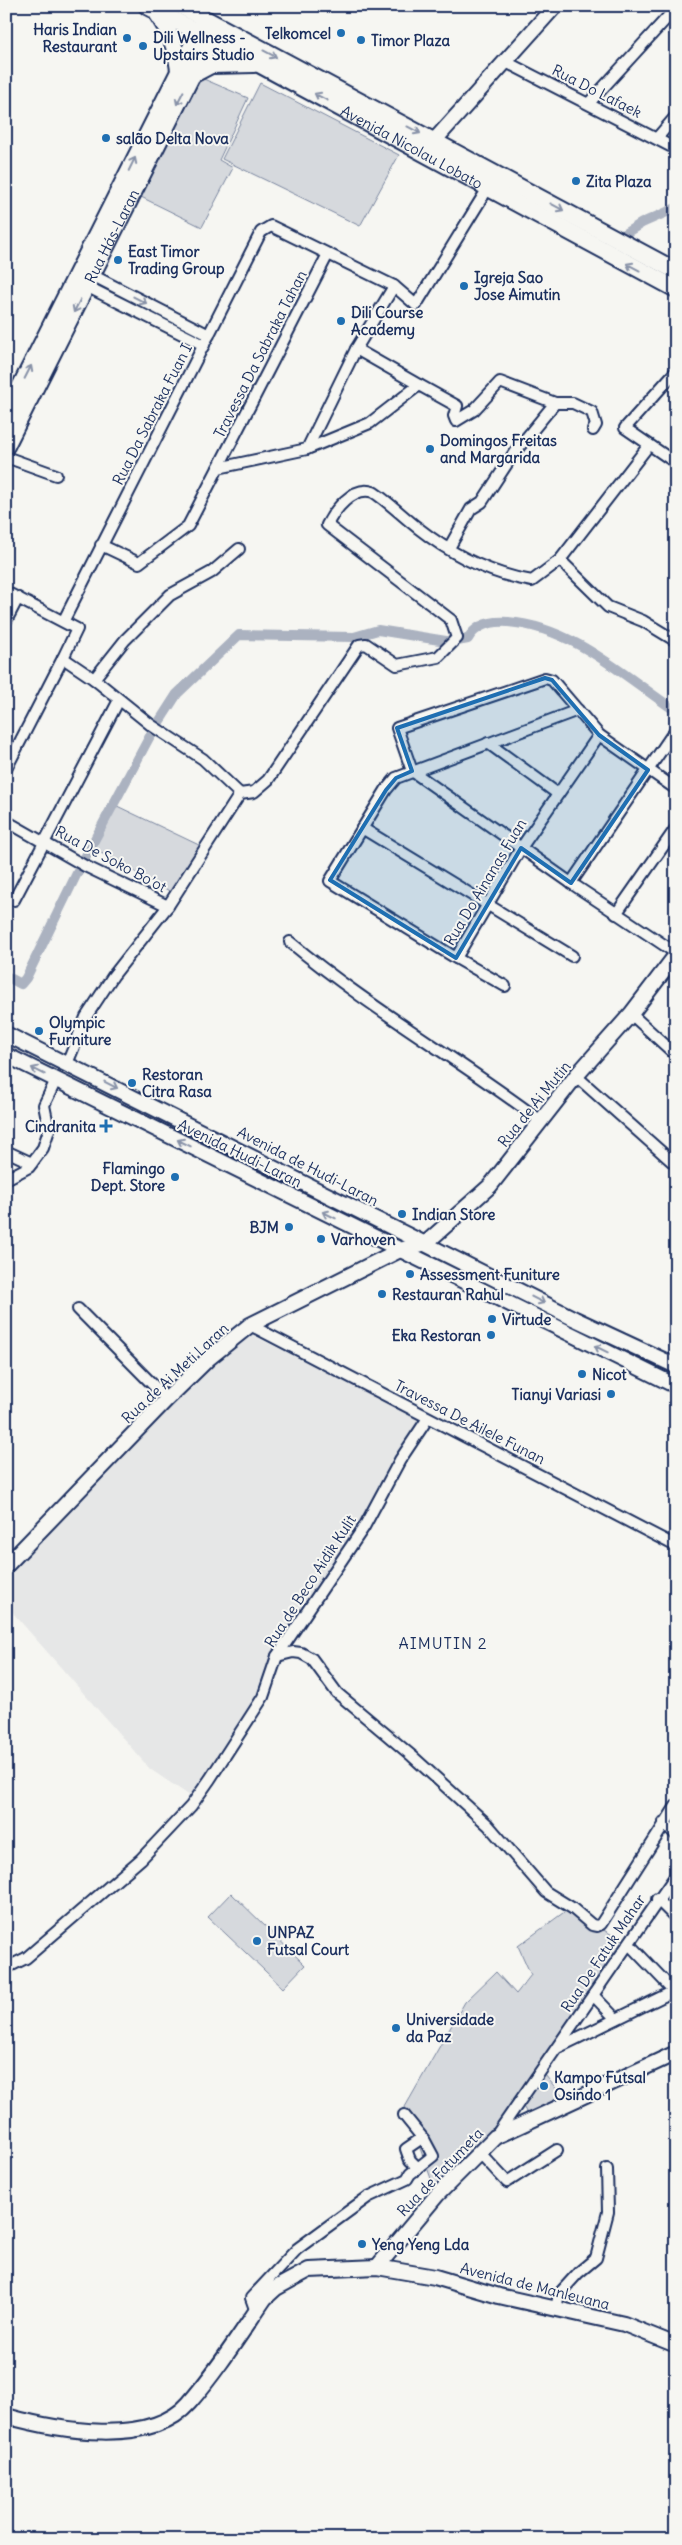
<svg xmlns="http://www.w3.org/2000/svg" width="682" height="2545" font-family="Delius,sans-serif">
<rect width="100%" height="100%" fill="#f6f6f2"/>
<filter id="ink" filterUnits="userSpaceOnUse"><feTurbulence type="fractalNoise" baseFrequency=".02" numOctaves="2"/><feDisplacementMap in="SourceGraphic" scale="10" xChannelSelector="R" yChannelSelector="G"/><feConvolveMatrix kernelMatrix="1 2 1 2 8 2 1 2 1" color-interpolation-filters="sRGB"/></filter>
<g filter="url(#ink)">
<!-- built -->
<path fill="#e6e7e7" d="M246 1332 420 1419 407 1451 275 1662 272 1674 196 1800 150 1769 6 1605V1566L211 1355Z"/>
<!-- green -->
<g fill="#d6d9dd" stroke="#78849e">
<path d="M199 77 248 98 219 160 233 168 202 227 137 195Z"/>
<path d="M260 83 399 155 360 226 222 159Z"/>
<path d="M115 805 201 846 173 893 94 849Z"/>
<path d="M231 1893 305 1965 283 1988 208 1917Z"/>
<path d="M567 1910 629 1944 495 2137 437 2195 405 2107 465 2002 496 1972 516 1994 531 1975 518 1946Z"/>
<path d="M545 2075 563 2097 529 2117 521 2103Z"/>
</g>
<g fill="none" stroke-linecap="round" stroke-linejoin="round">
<!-- canal -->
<g stroke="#abb2c0" stroke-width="10">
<path d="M624 234 642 223 676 208"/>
<path d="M6 976 21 984 26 978 81 865 150 736 177 694 239 635 354 637 378 630 452 642 468 639C476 624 493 621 508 622 573 627 624 676 676 711"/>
</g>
<defs>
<g id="street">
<path d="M504 61 676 149"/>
<path d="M589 103 676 8"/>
<path d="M657 138 676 116"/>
<path d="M88 273 209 335"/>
<path d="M82 284 204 345"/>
<path d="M394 286 416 305 488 188"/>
<path d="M676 371 625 428 676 463"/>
<path d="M419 385 457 406 454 416 456 421 474 410 500 382 555 403H573L592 412 596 425 593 430"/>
<path d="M307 449 370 423 419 385 356 349"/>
<path d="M6 457 56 475"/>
<path d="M218 468 328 254"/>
<path d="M449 548 471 509 482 502 514 453 555 403"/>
<path d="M560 560 608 607 643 621 676 641"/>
<path d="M6 592 77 629 63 658 94 679 151 725 203 759 240 794"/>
<path d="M64 620 261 232 271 226 394 286 356 349 307 449 218 468 188 526 139 563 101 545"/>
<path d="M6 621 18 598"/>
<path d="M94 679 125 640 170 595 212 572 239 549"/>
<path d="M578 710 396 778 386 790 330 881 456 958 521 848 599 735"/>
<path d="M488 743 558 794"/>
<path d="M6 769 63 658"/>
<path d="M676 789 599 735 552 680 545 678 397 728 412 771 571 883 676 953"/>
<path d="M240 794 254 792 268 780 359 645 366 644 397 665 438 657 457 638 451 620 327 525C334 511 353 485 373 492 383 497 407 520 418 528 451 554 490 574 532 581L560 560 649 445"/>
<path d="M6 821 85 866 168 906 113 976 86 1017 67 1064"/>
<path d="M362 828 572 956"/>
<path d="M571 883 676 729"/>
<path d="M6 897 14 900 119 700"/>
<path d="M168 906 240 794"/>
<path d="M616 914 676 828"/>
<path d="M290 942C369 1008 459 1059 541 1121"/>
<path d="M456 958 505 986"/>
<path d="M631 1014 676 1055"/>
<path d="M576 1076 676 1165"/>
<path d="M6 1151 32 1163"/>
<path d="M6 1179 29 1167 43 1148 49 1130 44 1105 56 1080"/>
<path d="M78 1309 167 1399"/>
<path d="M250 1325 676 1546"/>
<path d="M277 1656 293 1652 301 1653 312 1659 337 1693 412 1756 488 1825 546 1892 572 1908 592 1925 597 1926 601 1924 676 1806"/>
<path d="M664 1822 676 1835"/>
<path d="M657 1899 676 1918"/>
<path d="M629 1944 674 1991"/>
<path d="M6 1968 26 1958 141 1859 191 1806 210 1779 263 1697 277 1656 364 1527 400 1460 428 1418"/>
<path d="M594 1996 616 2019"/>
<path d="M557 2048 676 1990"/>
<path d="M495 2137 676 1875"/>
<path d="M481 2154 507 2182 557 2150"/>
<path d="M418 2168 410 2160 406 2149 422 2138"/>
<path d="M556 2309 559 2294 578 2273 596 2258 608 2212 607 2169"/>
<path d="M256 2312 251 2298 297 2249 368 2197 407 2179 410 2174 433 2156 425 2141 404 2115"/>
</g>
<g id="secondary">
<path d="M434 141 555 6"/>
<path d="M6 1034 575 1319 676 1366"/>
<path d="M6 1055 676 1386"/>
<path d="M6 1566 167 1399 209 1358 250 1325 400 1250 426 1243 490 1186 576 1076 631 1014 676 955"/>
<path d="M377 2267 437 2195 495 2137 676 2053"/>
<path d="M6 2416C56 2430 150 2448 189 2403 217 2371 241 2333 265 2298L276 2288 309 2270 377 2267 435 2277 499 2296 624 2324 676 2345"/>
</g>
<g id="primary">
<path id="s1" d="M147 6 259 64 676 289"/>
<path d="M181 6 676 271"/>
<path d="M157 13C170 32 176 47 179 70"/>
<path d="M192 75 211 65 254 64"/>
<path d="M6 415 203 24"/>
<path id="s2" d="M6 446 192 75 216 31"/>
</g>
</defs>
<!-- street casing -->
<use href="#street" stroke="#1b2f5e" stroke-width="14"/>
<!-- secondary casing -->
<use href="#secondary" stroke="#1b2f5e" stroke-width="18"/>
<!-- primary casing -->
<use href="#primary" stroke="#1b2f5e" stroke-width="20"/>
<!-- street -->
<use href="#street" stroke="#f6f6f2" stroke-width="10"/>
<!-- secondary -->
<use href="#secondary" stroke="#f6f6f2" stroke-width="14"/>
<!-- primary -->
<use href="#primary" stroke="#f6f6f2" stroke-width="16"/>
</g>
<!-- one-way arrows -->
<defs><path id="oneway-shaft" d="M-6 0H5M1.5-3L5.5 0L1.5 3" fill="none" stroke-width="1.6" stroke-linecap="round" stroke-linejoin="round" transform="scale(1.25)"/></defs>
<g stroke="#8892a8">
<use href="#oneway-shaft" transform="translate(270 54) rotate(28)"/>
<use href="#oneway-shaft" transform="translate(321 97) rotate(-152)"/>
<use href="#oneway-shaft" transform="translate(180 98) rotate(117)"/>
<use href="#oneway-shaft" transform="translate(414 130) rotate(28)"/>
<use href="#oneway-shaft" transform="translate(132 164) rotate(-64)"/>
<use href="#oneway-shaft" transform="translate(557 207) rotate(28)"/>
<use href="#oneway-shaft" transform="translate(633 267) rotate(-152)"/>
<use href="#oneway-shaft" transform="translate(140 300) rotate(27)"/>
<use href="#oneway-shaft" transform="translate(77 306) rotate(117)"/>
<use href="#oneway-shaft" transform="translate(28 372) rotate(-63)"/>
<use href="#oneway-shaft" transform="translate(38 1071) rotate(-153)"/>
<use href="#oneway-shaft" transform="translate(111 1085) rotate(27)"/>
<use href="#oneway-shaft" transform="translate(184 1143) rotate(-154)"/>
<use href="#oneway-shaft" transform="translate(329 1215) rotate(-154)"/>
<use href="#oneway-shaft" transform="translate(538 1300) rotate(27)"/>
<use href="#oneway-shaft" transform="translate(601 1349) rotate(-154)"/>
</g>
</g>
<!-- marked area -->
<path fill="#1f6fb2" fill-opacity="0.2" stroke="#1f6fb2" stroke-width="4" stroke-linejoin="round" d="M545 678 552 680 599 735 648 770 571 883 521 848 456 958 330 880 386 790 396 778 412 771 397 728Z"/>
<!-- markers -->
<g fill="#1f6fb2" stroke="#f6f6f2" stroke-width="2">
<circle cx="341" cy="33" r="5"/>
<circle cx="127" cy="38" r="5"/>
<circle cx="361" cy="40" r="5"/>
<circle cx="143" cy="46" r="5"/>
<circle cx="106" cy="138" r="5"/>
<circle cx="576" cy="181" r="5"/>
<circle cx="118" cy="260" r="5"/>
<circle cx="464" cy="286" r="5"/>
<circle cx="341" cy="321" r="5"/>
<circle cx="430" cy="449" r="5"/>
<circle cx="39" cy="1031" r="5"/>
<circle cx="132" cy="1083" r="5"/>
<path d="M103.5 1118.5h5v5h5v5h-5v5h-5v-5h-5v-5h5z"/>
<circle cx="175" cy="1177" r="5"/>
<circle cx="402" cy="1214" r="5"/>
<circle cx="289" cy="1227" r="5"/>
<circle cx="321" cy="1239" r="5"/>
<circle cx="410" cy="1274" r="5"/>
<circle cx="382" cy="1294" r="5"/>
<circle cx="492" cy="1319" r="5"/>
<circle cx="491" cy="1335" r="5"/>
<circle cx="582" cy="1374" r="5"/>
<circle cx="611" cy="1394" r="5"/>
<circle cx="257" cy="1941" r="5"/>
<circle cx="396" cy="2028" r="5"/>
<circle cx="544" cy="2086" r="5"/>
<circle cx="362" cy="2244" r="5"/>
</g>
<g text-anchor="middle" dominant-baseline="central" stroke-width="4" stroke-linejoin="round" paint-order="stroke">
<!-- poi labels -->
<g font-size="15" font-weight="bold" fill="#1b2f5e" stroke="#f6f6f2" text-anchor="start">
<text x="117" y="29" text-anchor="end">Haris Indian<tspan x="117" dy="17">Restaurant</tspan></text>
<text x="331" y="33" text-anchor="end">Telkomcel</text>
<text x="153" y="37">Dili Wellness -<tspan x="153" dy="17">Upstairs Studio</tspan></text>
<text x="371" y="40">Timor Plaza</text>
<text x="116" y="138">salão Delta Nova</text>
<text x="586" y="181">Zita Plaza</text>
<text x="128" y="251">East Timor<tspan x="128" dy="17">Trading Group</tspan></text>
<text x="474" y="277">Igreja Sao<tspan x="474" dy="17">Jose Aimutin</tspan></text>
<text x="351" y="312">Dili Course<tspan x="351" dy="17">Academy</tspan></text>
<text x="440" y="440">Domingos Freitas<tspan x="440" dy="17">and Margarida</tspan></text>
<text x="49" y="1022">Olympic<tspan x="49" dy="17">Furniture</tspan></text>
<text x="142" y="1074">Restoran<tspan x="142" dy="17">Citra Rasa</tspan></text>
<text x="96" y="1126" text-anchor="end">Cindranita</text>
<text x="165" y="1168" text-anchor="end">Flamingo<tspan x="165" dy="17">Dept. Store</tspan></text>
<text x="412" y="1214">Indian Store</text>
<text x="279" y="1227" text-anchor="end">BJM</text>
<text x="331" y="1239">Varhoven</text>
<text x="420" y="1274">Assessment Funiture</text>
<text x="392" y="1294">Restauran Rahul</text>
<text x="502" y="1319">Virtude</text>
<text x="481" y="1335" text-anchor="end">Eka Restoran</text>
<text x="592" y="1374">Nicot</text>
<text x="601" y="1394" text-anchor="end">Tianyi Variasi</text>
<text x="267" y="1932">UNPAZ<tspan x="267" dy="17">Futsal Court</tspan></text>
<text x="406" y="2019">Universidade<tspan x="406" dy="17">da Paz</tspan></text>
<text x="554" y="2077">Kampo Futsal<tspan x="554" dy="17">Osindo 1</tspan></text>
<text x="372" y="2244">Yeng Yeng Lda</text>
</g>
<!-- street labels -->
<g font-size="15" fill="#1b2f5e" stroke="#f6f6f2">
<text transform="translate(597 91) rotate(27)">Rua Do Lafaek</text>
<text stroke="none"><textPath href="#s1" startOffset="300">Avenida Nicolau Lobato</textPath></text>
<text stroke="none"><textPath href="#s2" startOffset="235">Rua Hás-Laran</textPath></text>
<text transform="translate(260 354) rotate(-63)">Travessa Da Sabraka Tahan</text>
<text transform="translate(152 414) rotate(-63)">Rua Da Sabraka Fuan I</text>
<text transform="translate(111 859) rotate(28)">Rua De Soko Bo’ot</text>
<text transform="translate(485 882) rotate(-59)">Rua Do Ainanas Fuan</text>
<text transform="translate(534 1104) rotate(-51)">Rua de Ai Mutin</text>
<text transform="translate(240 1153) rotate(26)">Avenida Hudi-Laran</text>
<text transform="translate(308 1166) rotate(27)">Avenida de Hudi-Laran</text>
<text transform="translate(175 1373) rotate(-43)">Rua de Ai Meti Laran</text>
<text transform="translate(470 1422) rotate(27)">Travessa De Ailele Funan</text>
<text transform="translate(310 1581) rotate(-57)">Rua de Beco Aidik Kulit</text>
<text transform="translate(603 1953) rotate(-56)">Rua De Fatuk Mahar</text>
<text transform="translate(440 2172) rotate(-46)">Rua de Fatumeta</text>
<text transform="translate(535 2286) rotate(14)">Avenida de Manleuana</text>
</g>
<!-- neighbourhood labels -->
<g font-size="16" letter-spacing="1" fill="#1b2f5e" stroke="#f6f6f2">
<text x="443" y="1643">AIMUTIN 2</text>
</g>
</g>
<!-- margin -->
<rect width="682" height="2545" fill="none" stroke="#f6f6f2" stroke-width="25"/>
<rect x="12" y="12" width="657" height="2520" fill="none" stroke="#1b2f5e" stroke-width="2" filter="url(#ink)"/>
</svg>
